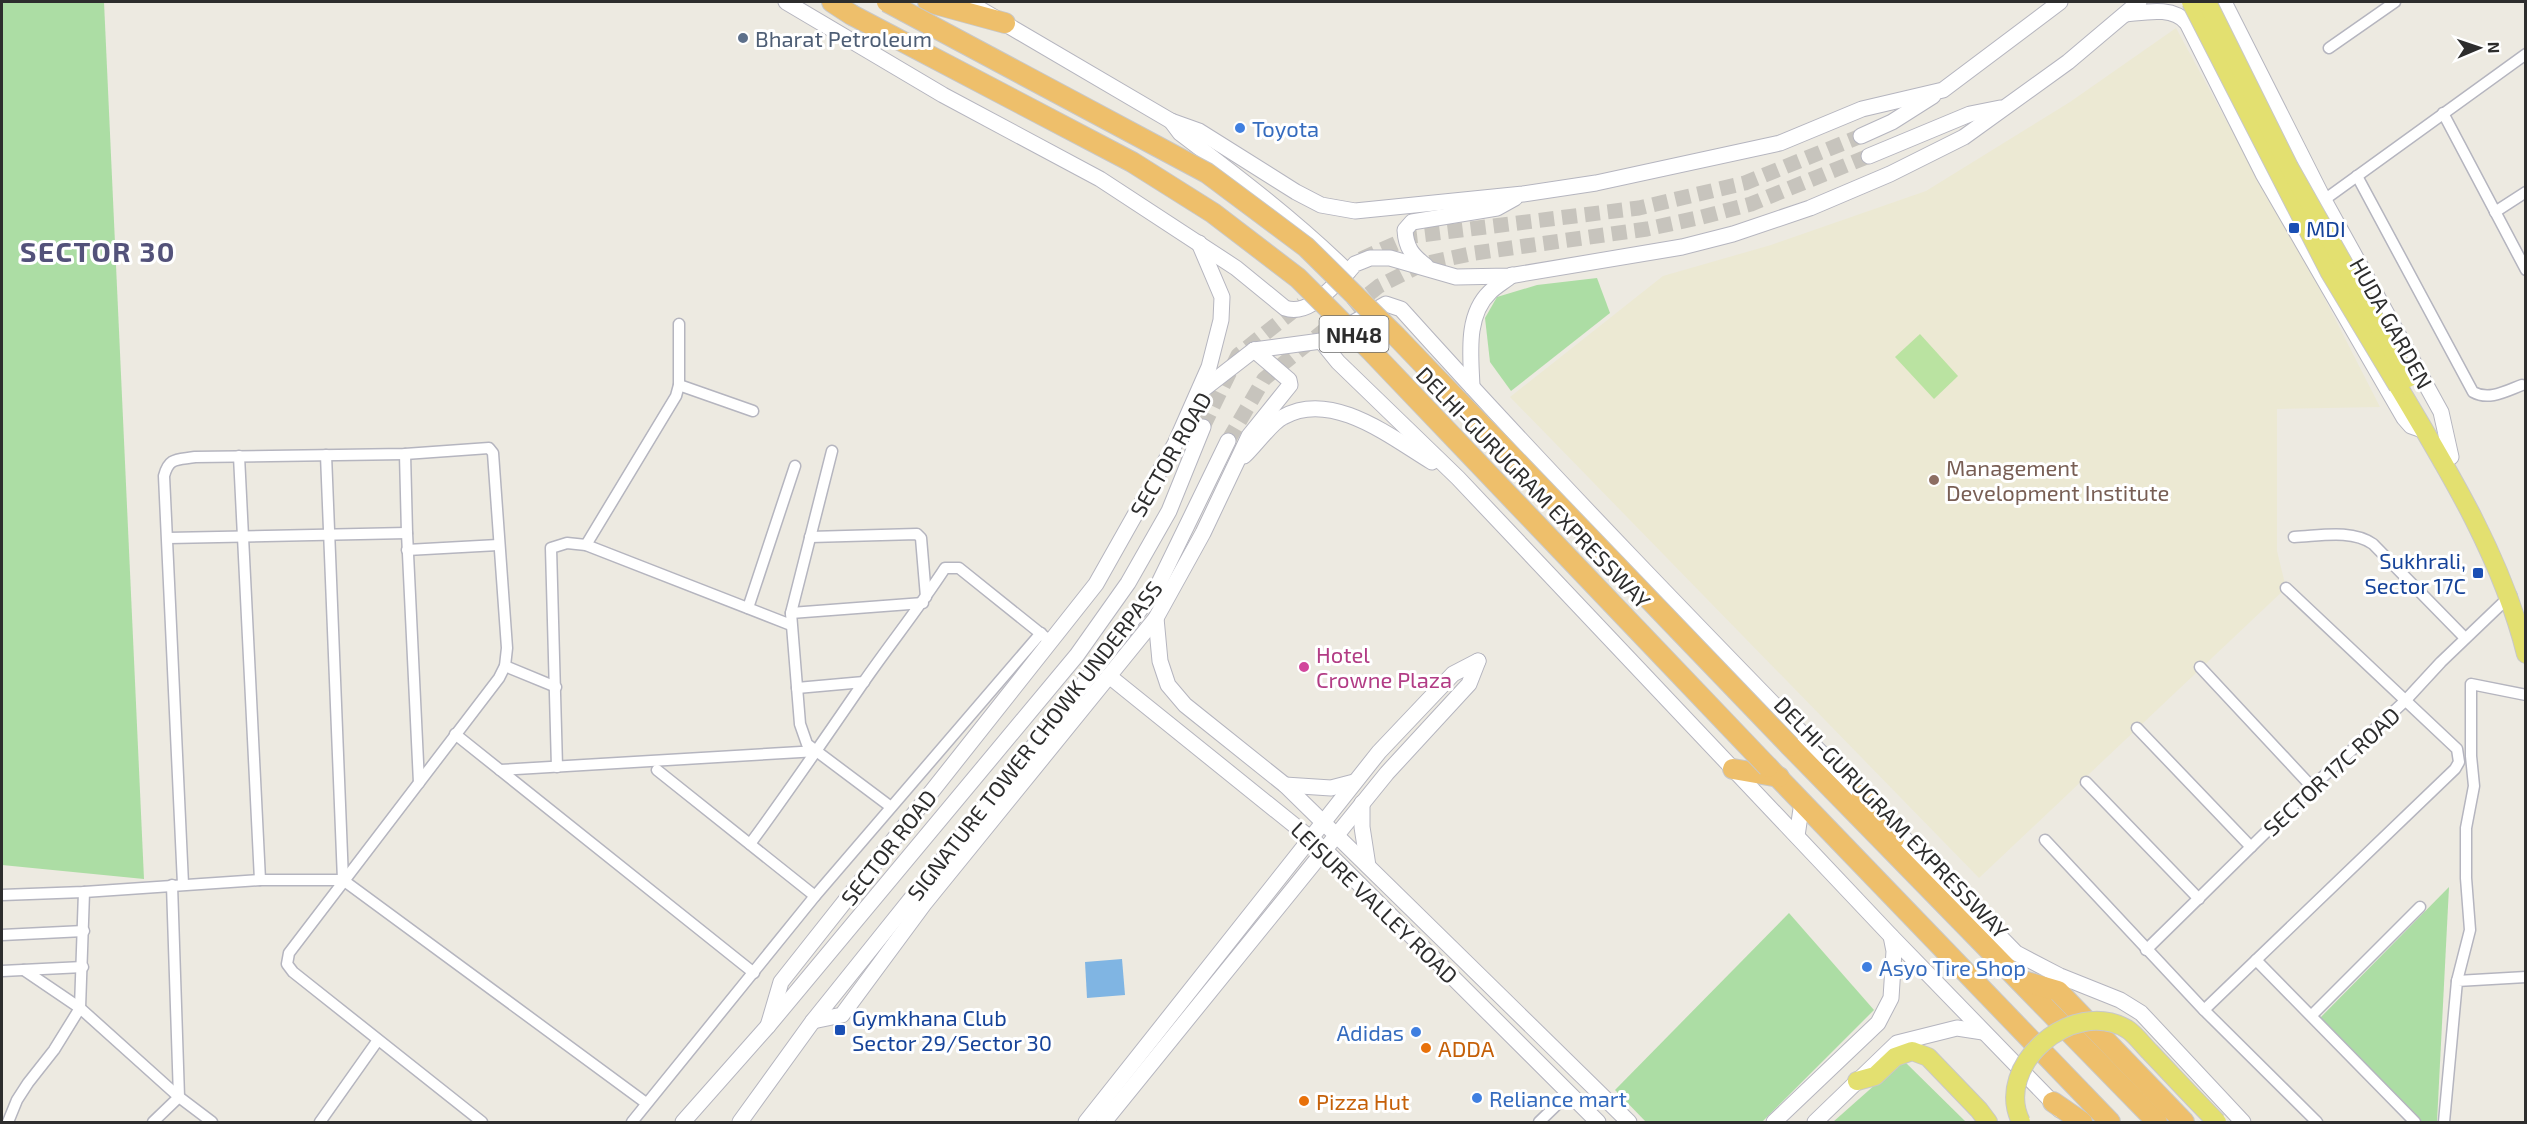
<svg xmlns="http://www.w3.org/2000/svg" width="2527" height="1124" font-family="'Exo 2',sans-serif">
<rect width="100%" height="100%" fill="#edeae1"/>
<!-- education -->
<path fill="#ece9d3" d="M2176 28 2257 177 2303 256 2380 407 2277 409V551L2286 588 1979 878 1510 397 1663 276 1771 245 1926 191 2070 102Z"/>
<!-- green -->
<g fill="#acdda4">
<path d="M2 2H104L144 879 2 865Z"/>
<path d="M1597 278 1610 313 1511 391 1490 362 1485 318 1497 297 1537 285Z"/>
<path d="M2449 887 2437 1122H2418L2318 1020Z"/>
<path d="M1789 913 1874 1010 1762 1122H1646L1615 1090Z"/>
<path d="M1903 1060 1966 1122H1833Z"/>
</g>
<!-- pitch -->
<path fill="#bae3a1" d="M1920 334 1958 376 1934 399 1895 357Z"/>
<!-- water -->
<path fill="#80b5e3" d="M1122 959 1125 995 1087 998 1085 962Z"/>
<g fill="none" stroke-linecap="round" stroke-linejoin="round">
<!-- secondary-tunnel -->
<g stroke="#c7c4bd" stroke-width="15" stroke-dasharray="15 8" stroke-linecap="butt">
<path d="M1361 259 1413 236 1639 208 1745 183 1861 136"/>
<path d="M1203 427 1238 355 1302 304"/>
<path d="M1228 441 1264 379 1379 286 1423 264 1475 253 1647 229 1702 217 1751 204 1869 156"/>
</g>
<defs>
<g id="street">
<path d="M2329 48 2395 2"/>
<path d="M2443 113 2526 270"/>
<path d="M2357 176 2473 392C2489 401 2506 391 2522 385"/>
<path d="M2324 200 2526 54"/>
<path d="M2495 212 2526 192"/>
<path d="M679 385 753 411"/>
<path d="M832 451 791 613 800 724 807 744 891 807"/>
<path d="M405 454 407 533 419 783"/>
<path d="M326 455 343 880"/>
<path d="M239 456 260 880"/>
<path d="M810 537 917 534 921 538 926 597"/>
<path d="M2294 537C2320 536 2351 529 2373 544L2465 638"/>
<path d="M168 538 407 533"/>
<path d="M586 545 676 396 679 385V324"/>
<path d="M407 550 498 545"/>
<path d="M748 608 795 466"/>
<path d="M791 613 923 603"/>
<path d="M505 666 556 687"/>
<path d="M2200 667 2312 787"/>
<path d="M797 688 864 682"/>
<path d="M2137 728 2251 847"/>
<path d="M455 734 754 973"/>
<path d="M557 767 551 548 567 543 586 545 791 625"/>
<path d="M500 770 818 751"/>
<path d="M657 770 815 896"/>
<path d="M2086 782 2199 899"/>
<path d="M2045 840 2204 1010 2317 1122"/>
<path d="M750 844C789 791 826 737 863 683 890 644 919 608 945 568H959L1045 637"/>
<path d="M183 884 164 476C169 457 177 460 195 457L405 454 489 448 493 453 507 648 505 666 499 678 289 953 287 964 293 972 482 1122"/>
<path d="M2 895 84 892 260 880H343L646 1103"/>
<path d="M2 935 84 931"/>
<path d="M2146 950 2312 787 2405 701 2441 662 2511 595"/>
<path d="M2256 960 2415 1122"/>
<path d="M24 970 80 1008 179 1097 212 1122"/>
<path d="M2 971 83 967"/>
<path d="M2457 981 2470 930 2466 878V828L2474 786 2471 756V684L2526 695"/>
<path d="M2204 1010 2455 769 2459 762 2457 749 2286 588"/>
<path d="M2312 1015 2420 907"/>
<path d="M8 1122 17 1100 28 1083 54 1050 80 1008 84 892"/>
<path d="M153 1122 179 1097 172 885"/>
<path d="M320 1122 378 1040"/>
<path d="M632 1122 815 896 1041 633"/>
<path d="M1539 1122 1569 1093"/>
<path d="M2444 1122 2457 981 2526 977"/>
</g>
<g id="secondary">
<path d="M786 2 943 95 1100 179 1236 268 1285 308C1309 317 1332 286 1348 272 1296 221 1238 177 1180 133L1171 121"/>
<path d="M968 2 1171 121 1199 131 1296 192 1321 205 1355 211 1523 194 1596 183 1780 143 1862 109 1943 90 2060 2"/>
<path d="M2224 2 2324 200 2441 412 2451 457"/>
<path d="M2126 14C2146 12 2173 6 2187 23L2263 174 2404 418 2411 426 2425 431"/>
<path d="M1861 136 1892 122 1933 96"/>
<path d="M1869 156 1970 114 2000 108"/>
<path d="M1426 266C1412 255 1406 248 1405 230L1412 222 1497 208 1515 198"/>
<path d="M1348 272 1355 264 1370 258H1390L1456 277 1509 276 1682 247 1733 234 1810 208 1890 174 1964 137 2068 62 2139 2"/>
<path d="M1321 341 1338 362 1458 478 1891 936 2060 1110"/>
<path d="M1254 350 1321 341 1386 304 1401 309C1552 477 1710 639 1868 801"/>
<path d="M1472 387C1471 356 1465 316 1490 292 1496 286 1505 281 1512 275"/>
<path d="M1201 391 1254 350"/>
<path d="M1244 456C1255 446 1271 423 1283 417 1332 389 1392 438 1432 462"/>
<path d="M1156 618 1160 661 1168 685 1185 705 1285 785 1629 1122"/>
<path d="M1109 676 1325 850 1598 1122"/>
<path d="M1285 785 1331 788 1354 782"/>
<path d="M1362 803V827L1368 866"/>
<path d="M1889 823 2016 953 2060 976 2120 1000 2141 1013 2243 1122"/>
<path d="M1797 836 1802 802"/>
<path d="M813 1021 842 1015 924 904 1156 618 1203 533 1249 436 1290 385 1289 380 1254 350"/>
<path d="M768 1026 781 982 1096 584 1175 444 1209 367 1221 320 1222 297 1199 243"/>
<path d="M683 1122 768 1026 1077 655 1128 583 1169 511 1203 427"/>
<path d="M740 1122 813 1021 1097 667 1157 587 1228 441"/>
<path d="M1086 1122 1379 752 1453 674 1478 661"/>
<path d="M1104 1122 1387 773 1469 684 1478 661"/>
<path d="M1774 1122 1878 1023 1891 998 1894 951 1891 936"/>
<path d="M1815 1122 1897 1043 1957 1028 1983 1032"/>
</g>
<g id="primary">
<path d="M2398 386C2449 471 2502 558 2526 654"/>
<path d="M1857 1081 1875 1076 1895 1057 1912 1051 1928 1057 1979 1110 1988 1122"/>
</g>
<g id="highway">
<path d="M832 2 852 15"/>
<path d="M928 2 1005 23"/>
<path d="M1790 746 2157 1122"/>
<path d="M1768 767 2110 1122"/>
<path d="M1733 769 1779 777"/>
<path d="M1862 795 1894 839"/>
<path d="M2020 980 2058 991 2184 1122"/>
<path d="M2053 1102 2082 1122"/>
</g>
</defs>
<!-- street casing -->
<use href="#street" stroke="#b5b5bf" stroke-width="13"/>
<!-- secondary casing -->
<use href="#secondary" stroke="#b5b5bf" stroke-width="17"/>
<!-- primary casing -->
<use href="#primary" stroke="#c8c8c8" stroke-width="20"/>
<!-- highway casing -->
<use href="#highway" stroke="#c8c8c8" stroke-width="22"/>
<!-- street -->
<use href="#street" stroke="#fff" stroke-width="10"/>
<!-- secondary -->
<use href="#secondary" stroke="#fff" stroke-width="15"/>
<!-- primary -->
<use href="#primary" stroke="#e3e070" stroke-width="18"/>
<!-- highway -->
<use href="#highway" stroke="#eebf6b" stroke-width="20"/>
<defs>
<g id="primary-bridge">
<path d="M2191 2 2329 271 2398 386"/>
<path d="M2207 2 2289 167 2408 378"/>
<path d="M2021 1122C1993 1066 2072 997 2127 1029 2135 1034 2143 1045 2150 1052 2172 1075 2194 1099 2217 1122"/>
</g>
<g id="highway-bridge">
<path d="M887 2 1207 173 1306 247 1395 335 1790 746"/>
<path d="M852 15 1132 162 1213 213 1298 278 1371 351 1768 767"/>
</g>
</defs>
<!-- primary-bridge casing -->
<use href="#primary-bridge" stroke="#c8c8c8" stroke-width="20" stroke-linecap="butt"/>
<!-- highway-bridge casing -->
<use href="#highway-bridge" stroke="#c8c8c8" stroke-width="22" stroke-linecap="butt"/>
<!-- primary-bridge -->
<use href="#primary-bridge" stroke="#e3e070" stroke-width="18"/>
<!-- highway-bridge -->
<use href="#highway-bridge" stroke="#eebf6b" stroke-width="20"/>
</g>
<!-- markers -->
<circle fill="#5c6f8a" stroke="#fff" stroke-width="2" cx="743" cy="38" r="6"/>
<g fill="#3f7fe0" stroke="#fff" stroke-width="2">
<circle cx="1240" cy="128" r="6"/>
<circle cx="1867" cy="967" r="6"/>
<circle cx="1416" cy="1032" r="6"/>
<circle cx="1477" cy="1098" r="6"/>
</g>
<g fill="#1a4fb4" stroke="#fff" stroke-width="2">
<rect x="2288" y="222" width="12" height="12" rx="3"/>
<rect x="2472" y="567" width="12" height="12" rx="3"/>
<rect x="834" y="1024" width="12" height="12" rx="3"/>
</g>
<circle fill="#8d6e63" stroke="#fff" stroke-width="2" cx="1934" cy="480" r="6"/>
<circle fill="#d1479c" stroke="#fff" stroke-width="2" cx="1304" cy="667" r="6"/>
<g fill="#e8710a" stroke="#fff" stroke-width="2">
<circle cx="1426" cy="1048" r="6"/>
<circle cx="1304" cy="1101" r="6"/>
</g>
<g text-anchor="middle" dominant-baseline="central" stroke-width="6" stroke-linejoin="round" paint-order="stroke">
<!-- shield labels -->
<rect fill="#fff" stroke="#6c6c6c" stroke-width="1.5" x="1319.5" y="316" width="69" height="36" rx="4.5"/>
<g font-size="21" font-weight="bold" fill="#2d2d2d">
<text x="1354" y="334">NH48</text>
</g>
<!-- service labels -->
<g font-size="22" fill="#4e5e75" stroke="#fff" text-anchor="start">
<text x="755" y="38">Bharat Petroleum</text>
</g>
<!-- shop labels -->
<g font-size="22" fill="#366cbe" stroke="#fff" text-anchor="start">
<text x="1252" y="128">Toyota</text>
<text x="1879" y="967">Asyo Tire Shop</text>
<text x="1404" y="1032" text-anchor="end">Adidas</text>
<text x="1489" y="1098">Reliance mart</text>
</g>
<!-- transit labels -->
<g font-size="22" fill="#164399" stroke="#fff" text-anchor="start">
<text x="2306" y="228">MDI</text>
<text x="2466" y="560" text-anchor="end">Sukhrali,<tspan x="2466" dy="25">Sector 17C</tspan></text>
<text x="852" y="1017">Gymkhana Club<tspan x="852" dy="25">Sector 29/Sector 30</tspan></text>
</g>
<!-- street labels -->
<g font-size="22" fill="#2d2d2d" stroke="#fff">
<text transform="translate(2392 323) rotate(61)">HUDA GARDEN</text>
<text transform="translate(1170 454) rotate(-60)">SECTOR ROAD</text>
<text transform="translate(1534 487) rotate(46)">DELHI-GURUGRAM EXPRESSWAY</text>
<text transform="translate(1034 740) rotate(-52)">SIGNATURE TOWER CHOWK UNDERPASS</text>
<text transform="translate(2331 771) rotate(-43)">SECTOR 17C ROAD</text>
<text transform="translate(1892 817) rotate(46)">DELHI-GURUGRAM EXPRESSWAY</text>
<text transform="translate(888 847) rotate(-52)">SECTOR ROAD</text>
<text transform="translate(1375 902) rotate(44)">LEISURE VALLEY ROAD</text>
</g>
<!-- education labels -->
<g font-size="22" fill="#785e54" stroke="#fff" text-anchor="start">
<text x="1946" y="467">Management<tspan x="1946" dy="25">Development Institute</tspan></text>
</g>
<!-- hotel labels -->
<g font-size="22" fill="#b23c85" stroke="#fff" text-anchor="start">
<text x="1316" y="654">Hotel<tspan x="1316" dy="25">Crowne Plaza</tspan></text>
</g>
<!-- food labels -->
<g font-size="22" fill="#c56008" stroke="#fff" text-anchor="start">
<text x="1438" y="1048">ADDA</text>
<text x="1316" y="1101">Pizza Hut</text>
</g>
<!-- district labels -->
<g font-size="28" font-weight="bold" letter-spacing="1.5" fill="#53527a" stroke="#fff">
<text x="98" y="251">SECTOR 30</text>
</g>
</g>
<!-- border -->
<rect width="2527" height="1124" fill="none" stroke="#2d2d2d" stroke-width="6"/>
<!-- north arrow -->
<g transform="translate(2479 48) rotate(88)" stroke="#ffffff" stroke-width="4.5" paint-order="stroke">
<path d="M0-4.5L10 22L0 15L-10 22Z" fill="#2d2d2d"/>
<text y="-9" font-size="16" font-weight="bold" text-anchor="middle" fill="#2d2d2d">N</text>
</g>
</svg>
